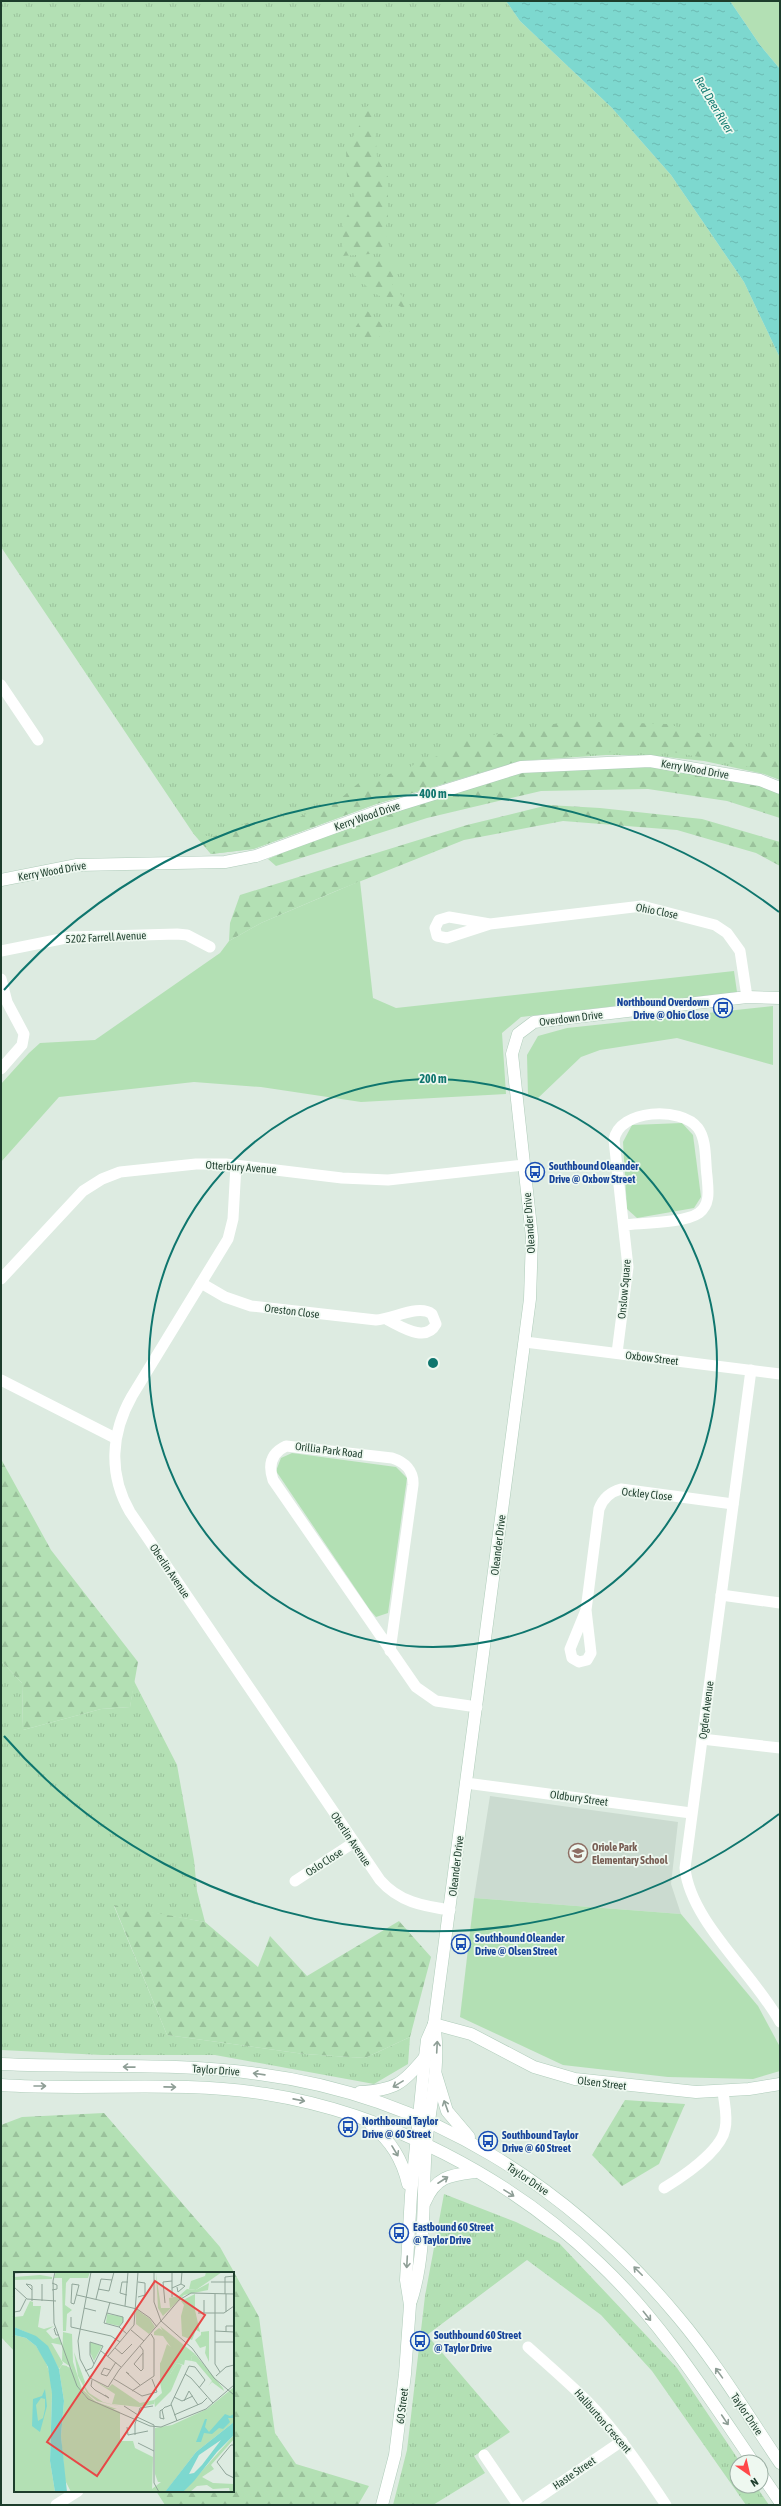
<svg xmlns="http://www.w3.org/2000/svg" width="781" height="2506" font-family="'Asap Condensed',sans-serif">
<defs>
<pattern id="grass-tufts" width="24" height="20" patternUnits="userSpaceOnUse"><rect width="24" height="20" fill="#b3e0b4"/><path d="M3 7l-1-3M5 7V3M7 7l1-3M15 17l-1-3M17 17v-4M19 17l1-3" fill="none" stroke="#9ac19b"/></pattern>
<pattern id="forest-firs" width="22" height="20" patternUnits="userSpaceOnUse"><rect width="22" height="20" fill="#b3e0b4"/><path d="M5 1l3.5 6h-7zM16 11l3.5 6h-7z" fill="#9ac19b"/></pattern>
<pattern id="water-ripples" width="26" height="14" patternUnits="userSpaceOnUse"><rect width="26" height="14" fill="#7dd8cf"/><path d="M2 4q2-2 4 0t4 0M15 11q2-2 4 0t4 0" fill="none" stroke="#6cbab2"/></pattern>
</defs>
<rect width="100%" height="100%" fill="#ddebe1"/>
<!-- built -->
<path fill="#cbdbd0" d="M490 1796 678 1822 671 1884 681 1914 474 1898Z"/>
<!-- grass -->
<g fill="url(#grass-tufts)">
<path d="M1 1H506L520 21 612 108 671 175 744 282 780 358V780L764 774 704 761 648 755H606L519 761 376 804 253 849 211 854 193 833 1 547Z"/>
<path d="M1 1661 22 1683 23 1730 101 1709 130 1707 134 1681 177 1765 194 1860 197 1891 205 1922 114 1906 167 2035 304 2054 365 2058 410 2037 408 2064 374 2084 215 2055H102L1 2050Z"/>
<path d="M444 2194 516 2222 559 2243 677 2368 740 2462H737V2486H756L769 2505H746L652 2371 601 2315 527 2260 427 2335 510 2432 474 2456 485 2473 433 2505H393L407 2450 425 2296Z"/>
</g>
<!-- forest -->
<g fill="url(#forest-firs)">
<path d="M368 106 372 108 374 112 377 158 388 177V216L385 233 390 248 384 253 342 256 343 224 355 200 353 191 347 177 346 149 362 121 361 111Z"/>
<path d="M393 257 395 270 392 285C397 294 411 299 409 311L374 293 353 274 354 269 352 261Z"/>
<path d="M364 308 390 331 368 343 361 341 355 328 362 317V310Z"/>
<path d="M570 721 667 724 766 752 780 759V773L653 748 519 761 376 804 253 849 211 854 193 833 212 837 252 821 281 824 293 820 340 799 361 781 405 770 417 763 441 755 459 738H477Z"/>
<path d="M650 761 780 788V818L727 801 648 789 541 791 427 818 276 866 268 859 379 811 521 767Z"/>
<path d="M548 805 600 808 702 819 780 842V866L756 853 677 830 563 821 464 840 336 891 261 923 229 941 230 923 240 895 467 825Z"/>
<path d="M1 1459 51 1550 138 1662 130 1707 101 1709 23 1730 22 1683 1 1661Z"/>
<path d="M114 1905 205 1922 258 1967 270 1936 307 1976 399 1921 431 1957 410 2037 365 2058 304 2054 167 2035Z"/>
<path d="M625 2100 685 2104 659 2164 622 2186 592 2155Z"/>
<path d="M104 2113 220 2247 259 2317 275 2433 296 2464 369 2486 358 2505H165L156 2491H233V2273H15V2352L1 2337V2125L22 2117Z"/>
</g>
<!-- park -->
<g fill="#b3e0b4">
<path d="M730 1H780V69L760 45Z"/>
<path d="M360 881 373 998 396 1008 734 971 737 992 521 1017 502 1033 506 1094 361 1102 261 1087 194 1082 59 1097 1 1162V1084L29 1053 40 1043 95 1040 220 953 229 941 261 923Z"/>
<path d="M773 1006V1065L677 1038 600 1050 581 1057 537 1099 528 1096 527 1055 538 1036 567 1028Z"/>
<path d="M682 1123 693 1135 701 1197 694 1208 637 1218 627 1209 623 1142 632 1125Z"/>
<path d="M292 1453 396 1467 407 1478 388 1613 376 1617 370 1610 276 1471 281 1458Z"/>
<path d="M474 1898 681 1914 758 2006 780 2047V2071L753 2079 668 2077 563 2065 460 2017Z"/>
</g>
<!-- water -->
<path fill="url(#water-ripples)" d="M506 1H730L760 45 780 69V358L744 282 671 175 612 108 520 21Z"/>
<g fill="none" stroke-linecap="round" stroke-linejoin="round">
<defs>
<g id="secondary">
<path d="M1 880 77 865 225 862 256 856 379 811 521 767 650 761 760 780 780 788"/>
<path d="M434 2024 471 2034 534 2067 575 2079 696 2092 749 2089 780 2084"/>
<path d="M1 2064C87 2068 173 2062 259 2074 429 2096 570 2187 678 2317 716 2362 747 2414 780 2463"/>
<path d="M436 2075 447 2111 469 2137"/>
<path d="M1 2085C89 2091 179 2080 266 2094 387 2113 511 2178 599 2263 660 2320 706 2393 753 2462"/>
<path d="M360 2092C395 2090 403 2084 425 2057"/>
<path d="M371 2125C391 2141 402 2159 408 2184"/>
<path d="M425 2202C436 2176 451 2175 475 2172"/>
<path d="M411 2301C427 2252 422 2196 426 2145 430 2105 441 2063 434 2024"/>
<path d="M761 2474 780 2502"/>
<path d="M382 2505 395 2455 405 2374 410 2305 406 2280 411 2195 425 2057 427 2040 434 2024 530 1299 532 1237 512 1054 518 1034 534 1022 747 997 780 998"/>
</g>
</defs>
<!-- secondary casing -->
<use href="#secondary" stroke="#afccba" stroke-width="13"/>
<!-- street -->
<g stroke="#fff" stroke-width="11">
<path d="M1 685 38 740"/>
<path d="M490 924 449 917 439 920 435 928 437 936 447 938 490 924 642 906 715 925 727 933 740 951 747 997"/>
<path d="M1 951 71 937 177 934 187 935 210 947"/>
<path d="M1 979 7 1002 24 1034 22 1045 1 1069"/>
<path d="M236 1165 233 1219 228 1239 132 1396C111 1433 108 1474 130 1512L380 1880C399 1902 423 1906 450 1910"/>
<path d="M1 1279 83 1191 102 1179 120 1172 196 1164H226L342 1178 388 1180 524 1165"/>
<path d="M201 1283 225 1297 251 1306 376 1320C393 1319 419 1304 432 1314L436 1324C426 1343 402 1327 388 1320"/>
<path d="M525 1342 780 1374"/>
<path d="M617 1353 628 1267 614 1140C619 1109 681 1106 698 1128 707 1140 705 1162 707 1176 708 1189 711 1204 699 1213 685 1223 642 1223 624 1225"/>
<path d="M751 1370 685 1868C690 1921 755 1975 780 2022"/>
<path d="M1 1380 115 1438"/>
<path d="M721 1595 780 1603"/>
<path d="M586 1610 591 1653 587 1660 579 1662 572 1658 570 1649 586 1610 599 1509C603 1498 610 1492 621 1489L733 1504"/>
<path d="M390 1651 413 1485C414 1471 405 1462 392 1458L286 1446C271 1453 268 1465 273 1480L416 1687 436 1701 477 1707"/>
<path d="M702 1739 780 1748"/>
<path d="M466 1783 691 1813"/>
<path d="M295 1881 353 1843"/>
<path d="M664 2188C682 2177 721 2151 725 2129 728 2117 724 2103 723 2091"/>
<path d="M528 2347C548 2365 568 2382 587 2401 617 2432 642 2469 666 2505"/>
<path d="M484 2455 518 2505"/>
<path d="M56 2505 78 2491"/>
<path d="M528 2505 622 2441"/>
</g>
<!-- secondary -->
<use href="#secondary" stroke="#fff" stroke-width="12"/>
</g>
<!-- one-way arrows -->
<defs><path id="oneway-shaft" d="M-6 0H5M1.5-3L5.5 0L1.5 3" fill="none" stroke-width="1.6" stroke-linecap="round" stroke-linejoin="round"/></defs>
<g stroke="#8e9e96">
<use href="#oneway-shaft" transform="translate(437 2047) rotate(-87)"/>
<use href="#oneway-shaft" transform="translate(129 2067) rotate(-179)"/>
<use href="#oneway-shaft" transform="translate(259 2074) rotate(-172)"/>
<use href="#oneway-shaft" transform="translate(398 2084) rotate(149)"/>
<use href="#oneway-shaft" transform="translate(40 2086)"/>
<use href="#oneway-shaft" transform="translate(170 2087) rotate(1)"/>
<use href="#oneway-shaft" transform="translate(299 2100) rotate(11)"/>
<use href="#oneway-shaft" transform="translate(446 2106) rotate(-110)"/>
<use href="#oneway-shaft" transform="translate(395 2151) rotate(59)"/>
<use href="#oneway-shaft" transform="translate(443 2180) rotate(-33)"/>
<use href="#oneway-shaft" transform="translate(509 2193) rotate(32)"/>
<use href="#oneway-shaft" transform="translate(407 2262) rotate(93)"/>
<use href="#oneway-shaft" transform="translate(638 2271) rotate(-135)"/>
<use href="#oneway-shaft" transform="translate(647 2316) rotate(51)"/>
<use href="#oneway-shaft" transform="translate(719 2373) rotate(-126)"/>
<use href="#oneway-shaft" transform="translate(725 2420) rotate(56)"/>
</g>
<!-- distance rings -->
<g fill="none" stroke="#0f766e" stroke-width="2">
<circle cx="433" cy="1363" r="284"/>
<path d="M779 1814A569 569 0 0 1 4 1736M4 990A569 569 0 0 1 779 912"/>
</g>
<!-- icons -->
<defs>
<symbol id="bus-ring" viewBox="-11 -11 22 22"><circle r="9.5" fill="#eef8f0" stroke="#1a4fb4" stroke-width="1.5"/><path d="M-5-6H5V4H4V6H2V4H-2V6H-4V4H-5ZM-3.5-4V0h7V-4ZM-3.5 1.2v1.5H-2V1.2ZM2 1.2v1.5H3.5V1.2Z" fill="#1a4fb4"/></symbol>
<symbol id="school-ring" viewBox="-11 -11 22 22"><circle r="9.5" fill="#eef8f0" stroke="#8d6e63" stroke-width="1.5"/><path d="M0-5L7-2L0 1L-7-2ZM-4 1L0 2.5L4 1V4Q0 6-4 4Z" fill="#8d6e63"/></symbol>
</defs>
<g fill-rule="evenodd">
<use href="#bus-ring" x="712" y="997" width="22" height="22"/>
<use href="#bus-ring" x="524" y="1161" width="22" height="22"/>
<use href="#school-ring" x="567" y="1842" width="22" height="22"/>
<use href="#bus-ring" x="450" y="1933" width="22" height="22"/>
<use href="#bus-ring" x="337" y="2116" width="22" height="22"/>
<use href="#bus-ring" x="477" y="2130" width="22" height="22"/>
<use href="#bus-ring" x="388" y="2222" width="22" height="22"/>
<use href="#bus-ring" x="409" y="2330" width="22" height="22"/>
</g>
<g text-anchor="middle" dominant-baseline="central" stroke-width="3.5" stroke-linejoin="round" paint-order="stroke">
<!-- street labels -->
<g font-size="11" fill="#1d3d2c" stroke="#eef8f0">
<text transform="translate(695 769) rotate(10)">Kerry Wood Drive</text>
<text transform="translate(367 816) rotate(-19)">Kerry Wood Drive</text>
<text transform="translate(52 871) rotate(-10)">Kerry Wood Drive</text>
<text transform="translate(657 911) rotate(11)">Ohio Close</text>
<text transform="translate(106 937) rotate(-3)">5202 Farrell Avenue</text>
<text transform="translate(571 1018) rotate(-7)">Overdown Drive</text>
<text transform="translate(241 1167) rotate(4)">Otterbury Avenue</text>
<text transform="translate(529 1223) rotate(-94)">Oleander Drive</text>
<text transform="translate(624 1289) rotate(-85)">Onslow Square</text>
<text transform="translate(292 1311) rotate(7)">Oreston Close</text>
<text transform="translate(652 1358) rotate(7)">Oxbow Street</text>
<text transform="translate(329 1450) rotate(7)">Orillia Park Road</text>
<text transform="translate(647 1494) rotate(6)">Ockley Close</text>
<text transform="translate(498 1545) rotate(-83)">Oleander Drive</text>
<text transform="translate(170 1571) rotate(56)">Oberlin Avenue</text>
<text transform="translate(706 1710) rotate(-83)">Ogden Avenue</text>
<text transform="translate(579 1798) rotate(8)">Oldbury Street</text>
<text transform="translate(351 1839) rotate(56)">Oberlin Avenue</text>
<text transform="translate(324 1862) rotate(-33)">Oslo Close</text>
<text transform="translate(456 1866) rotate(-83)">Oleander Drive</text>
<text transform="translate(216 2070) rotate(4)">Taylor Drive</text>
<text transform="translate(602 2083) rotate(7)">Olsen Street</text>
<text transform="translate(528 2179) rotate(34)">Taylor Drive</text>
<text transform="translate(402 2406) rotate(-83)">60 Street</text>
<text transform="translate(747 2414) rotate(56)">Taylor Drive</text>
<text transform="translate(603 2421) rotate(49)">Haliburton Crescent</text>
<text transform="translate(574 2473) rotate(-34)">Haste Street</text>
</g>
<!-- transit labels -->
<g font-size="11" font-weight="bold" fill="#164399" stroke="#eef8f0" text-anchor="start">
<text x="709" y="1002" text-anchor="end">Northbound Overdown<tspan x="709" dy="13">Drive @ Ohio Close</tspan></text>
<text x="549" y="1166">Southbound Oleander<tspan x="549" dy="13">Drive @ Oxbow Street</tspan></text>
<text x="475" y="1938">Southbound Oleander<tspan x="475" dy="13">Drive @ Olsen Street</tspan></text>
<text x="362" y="2121">Northbound Taylor<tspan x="362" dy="13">Drive @ 60 Street</tspan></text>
<text x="502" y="2135">Southbound Taylor<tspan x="502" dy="13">Drive @ 60 Street</tspan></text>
<text x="413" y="2227">Eastbound 60 Street<tspan x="413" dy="13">@ Taylor Drive</tspan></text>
<text x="434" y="2335">Southbound 60 Street<tspan x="434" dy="13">@ Taylor Drive</tspan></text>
</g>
<!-- education labels -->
<g font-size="11" font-weight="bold" fill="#785e54" stroke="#eef8f0" text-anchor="start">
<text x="592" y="1847">Oriole Park<tspan x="592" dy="13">Elementary School</tspan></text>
</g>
<!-- water labels -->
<g font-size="12" font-style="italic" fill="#117a70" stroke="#eef8f0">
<text transform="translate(714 105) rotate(59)">Red Deer River</text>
</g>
</g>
<!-- overview -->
<g transform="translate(14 2272)">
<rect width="220" height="220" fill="#ddebe1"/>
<path d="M142 1 147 36H156L155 26 165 24 173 17 182 18 195 11 194 18 170 23 149 44 144 36ZM146 54 181 82 177 85 178 89 171 88 170 93 163 91 156 102 154 95 150 90H147L153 72 158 76ZM51 94 57 96 71 125 106 140V169H119L121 176 139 185 138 218 134 220H57L51 208 47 164 50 129 45 97Z" fill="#b3e0b4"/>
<path d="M192 0H208L182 18 175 17 177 9 191 4ZM48 6H56L52 11 51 33 58 38 53 42 52 59H49ZM181 22V38L186 60 182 58 178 68 168 64 167 44 170 33 167 29ZM0 50 38 72 49 91 45 97 33 74 6 55H0ZM145 56 160 66 158 77 149 64 140 63V60ZM195 59V90L191 81 192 74 186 76 181 68 187 63V60ZM49 60 58 62 59 90 68 117 82 130 103 137H85L71 129 58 112 56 116V107L57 109 58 110 55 95 65 119 74 127 63 114 57 95 48 89ZM60 80 71 110 70 113 75 121 89 130 108 135 83 129 73 121 64 104ZM181 82 209 116 210 119 198 110 194 114 198 109 182 90 178 89 177 85ZM148 89 156 92V102L163 91 168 93 157 119 141 135 140 128 148 121 146 110V91ZM48 93 53 94 56 103 53 100 52 103V120L46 96ZM220 163V167L197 193 200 197 188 205 199 211 220 212V220H216L215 216 199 217 193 213 183 214 176 220H169Z" fill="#b3e0b4"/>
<path d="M42 0H76L74 6H40ZM26 3 38 5V7L0 8V5ZM16 29 19 30V34H27L24 55 30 57 40 54 32 59 39 67 45 65 48 73 38 71 34 74 21 64 0 55V45L9 44ZM122 37 136 47 141 55 135 62 122 52ZM93 42 109 45V50L105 54 92 51ZM0 63 12 66 22 74 31 88 36 102 38 121 36 189 41 220H0ZM76 70 88 74 80 89 76 80ZM79 108 94 116 98 112 126 131 140 128V132L125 135 98 132 101 122ZM220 115V150L182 180 152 219 134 220 147 210H144L141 202V156L158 153 193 137Z" fill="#b3e0b4"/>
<path d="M0 55 22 64 34 74 45 97 50 129 47 164 53 220H41L36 189 38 122 34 95 22 74 12 66 0 63ZM31 117 33 134 26 160 18 154 19 127 28 124ZM27 126 31 127V137L29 146 24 149 22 133ZM211 142 216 144 220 142V146H214L216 150 209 157 205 156 198 162 190 161 187 170H182L191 147H193L191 155 195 160ZM220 150V163L203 180 180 209 169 220H151L182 180ZM207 168 188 193 180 201 175 202 185 183Z" fill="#7dd8cf" fill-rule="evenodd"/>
<path fill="none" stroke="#90a599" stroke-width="1" d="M41 0 39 9 40 51 63 114 74 127 136 154 147 155 192 137 220 113M77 0 64 69 66 87 76 106 94 115 105 98 147 49M140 0V30L147 49 178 76 200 106 220 123M0 1 19 0M197 10H220M38 11 43 13V17L38 18M28 12V29M58 12 65 13 60 32 57 31ZM0 15 13 27 42 29M163 15 164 20 171 14 167 12M158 16 167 12 168 0M84 17 95 19 100 0M18 18 12 12 17 13 18 14V29M201 22V92L206 100M211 22V5L220 4M212 22V40M63 23 123 37 136 46 143 55M113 23 106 21 108 10H114M124 25 131 23V11L124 10M158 25V0M82 27 87 7 98 8M96 30 90 51 105 55 113 62M151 31 149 10 158 9M111 34 114 0M70 36 82 39M0 40 6 39 12 27M93 41 109 45V50L105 55M184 41H210L220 34M190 41V28M57 45V55L97 64 106 70M147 49 165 28 177 21 220 22M42 55 40 57 42 63H45M117 58 130 69M201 59 220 60M212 60V54H220M201 70H220M126 74 129 78V97L127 99 120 92 129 81M101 76 108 82 118 72 115 75M87 79 107 95M94 84 120 53 124 0M96 98 90 96 87 102 93 104 102 90M71 99 78 96 89 74 76 70V83L80 92M115 102 112 100 126 113M171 102 177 106 199 131M202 104 212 95 220 93M100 107 128 124 143 120 138 107M78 108 77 114 81 118 95 126 91 123M118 119 140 104V67L137 62M160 125 168 129 179 124M170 129 175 119 184 133M110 134 124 143M148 138 150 147 146 146V139L147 138H148L151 135H152L157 133M160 143 188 131 193 126M123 145 140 153V211L145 220M163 149 157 132 175 94 181 95 191 108 185 116M113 155 114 163 134 159M121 163V152L126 136 139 134M124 171 140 179M220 173H217L203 190 212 202 220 206"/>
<path fill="#e84746" fill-opacity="0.15" stroke="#e84746" stroke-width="2" d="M141 9 191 43 83 204 33 170Z"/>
<rect width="220" height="220" fill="none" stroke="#1d3d2c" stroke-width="2"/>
</g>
<circle cx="433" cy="1363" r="6" fill="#0f766e" stroke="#eef8f0" stroke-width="2"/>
<g font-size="12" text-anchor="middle" font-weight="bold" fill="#0f766e" stroke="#eef8f0" stroke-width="3.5" stroke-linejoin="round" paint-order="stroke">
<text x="433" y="798">400 m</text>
<text x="433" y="1083">200 m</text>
</g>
<!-- border -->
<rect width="781" height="2506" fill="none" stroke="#1d3d2c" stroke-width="4"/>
<!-- north arrow -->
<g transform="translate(749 2474) rotate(146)"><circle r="19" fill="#eef8f0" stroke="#9aada2"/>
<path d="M0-3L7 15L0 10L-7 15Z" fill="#ff4849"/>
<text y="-6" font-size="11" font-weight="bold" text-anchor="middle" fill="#1d3d2c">N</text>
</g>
</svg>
